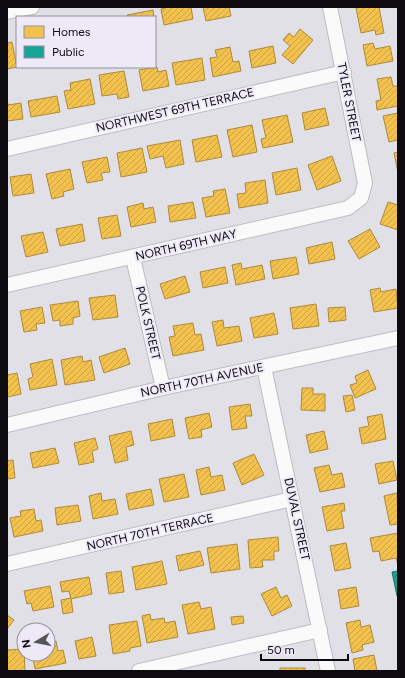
<svg xmlns="http://www.w3.org/2000/svg" width="405" height="678" font-family="Figtree,sans-serif">
<defs>
<pattern id="homes-hatch" width="6" height="6" patternUnits="userSpaceOnUse"><rect width="6" height="6" fill="#f2c14e"/><path d="M-1 1l2-2M0 6l6-6M5 7l2-2" fill="none" stroke="#cea443"/></pattern>
<pattern id="public-hatch" width="6" height="6" patternUnits="userSpaceOnUse"><rect width="6" height="6" fill="#17a398"/><path d="M-1 1l2-2M0 6l6-6M5 7l2-2" fill="none" stroke="#13837b"/></pattern>
</defs>
<rect width="100%" height="100%" fill="#e1e0e6"/>
<!-- homes -->
<g fill="url(#homes-hatch)" stroke="#ad8a3b">
<path d="M168 7H191L193 19 164 25 161 9Z"/>
<path d="M203 7H229L231 16 206 21Z"/>
<path d="M360 7H379L384 33 376 35 375 30 361 33 356 8Z"/>
<path d="M153 10 154 17H128L127 15Z"/>
<path d="M300 29 313 40 293 64 282 55 290 46 283 40 289 33 294 37Z"/>
<path d="M12 42 17 67 7 69V43Z"/>
<path d="M373 43 375 49 390 46 393 61 367 66 363 45Z"/>
<path d="M273 46 276 63 252 68 249 51Z"/>
<path d="M230 47 233 62 239 61 241 71 213 77 210 58 217 57 215 50Z"/>
<path d="M202 58 205 80 176 85 172 63Z"/>
<path d="M157 67 158 72 166 70 169 86 143 91 139 70Z"/>
<path d="M124 71 129 97 118 99 117 94 102 96 99 75Z"/>
<path d="M391 77 393 86H398V106L377 110 376 101 381 100 377 79Z"/>
<path d="M90 79 95 104 68 109 64 91 71 90 70 83Z"/>
<path d="M57 96 60 112 31 117 28 101Z"/>
<path d="M7 99 8 105 21 103 23 119 7 121Z"/>
<path d="M325 108 329 125 305 130 302 113Z"/>
<path d="M398 113V140L389 142 383 116Z"/>
<path d="M287 115 293 142 263 148 261 139 266 138 262 120Z"/>
<path d="M252 125 257 152 233 157 227 130Z"/>
<path d="M217 135 222 157 196 162 192 140Z"/>
<path d="M180 140 184 164 166 168 163 156 150 159 147 146Z"/>
<path d="M142 148 147 172 121 177 117 153Z"/>
<path d="M398 152V173L394 153Z"/>
<path d="M332 156 341 181 317 190 308 165Z"/>
<path d="M107 157 110 172 101 173 103 180 87 183 82 162Z"/>
<path d="M297 168 301 190 276 195 272 173Z"/>
<path d="M70 169 74 189 63 192 64 196 52 199 46 174Z"/>
<path d="M31 174 34 193 13 196 10 177Z"/>
<path d="M265 180 268 203 239 208 237 194 246 193 245 183Z"/>
<path d="M225 189 230 213 206 217 202 198 214 196 213 191Z"/>
<path d="M193 202 196 218 170 222 168 206Z"/>
<path d="M388 202 398 205V230L380 224Z"/>
<path d="M143 203 144 209 153 207 156 222 131 227 127 207Z"/>
<path d="M117 215 121 236 102 239 98 218Z"/>
<path d="M82 224 85 241 60 246 56 229Z"/>
<path d="M370 229 380 247 359 259 348 241Z"/>
<path d="M43 232 48 252 26 257 21 236Z"/>
<path d="M332 242 335 259 309 264 306 248Z"/>
<path d="M296 257 299 274 273 279 270 261Z"/>
<path d="M241 263 242 269 262 265 265 279 236 285 232 265Z"/>
<path d="M225 267 228 283 203 288 200 272Z"/>
<path d="M185 276 190 292 165 299 160 284Z"/>
<path d="M380 288 381 292 396 289 398 308 374 312 370 290Z"/>
<path d="M115 295 118 317 93 320 89 298Z"/>
<path d="M78 301 80 316 73 318V324L60 326V320L53 321 50 305Z"/>
<path d="M316 304 319 326 293 329 290 308Z"/>
<path d="M42 307 45 323 36 324 37 330 24 332 20 311Z"/>
<path d="M345 307 346 320 329 322 328 308Z"/>
<path d="M274 313 278 334 254 338 250 318Z"/>
<path d="M223 320 224 328 239 326 242 341 217 346 212 322Z"/>
<path d="M193 323 195 335 201 334 204 350 173 356 169 337 175 336 173 326Z"/>
<path d="M125 348 130 364 104 373 99 357Z"/>
<path d="M82 356 83 362 91 360 95 380 65 385 61 360Z"/>
<path d="M52 359 57 385 30 390 28 379 33 377 30 364Z"/>
<path d="M368 370 376 389 355 398 350 385 357 383 355 376Z"/>
<path d="M17 373 21 394 7 397V375Z"/>
<path d="M302 388H313V394H325V411L301 410Z"/>
<path d="M352 395 355 410 346 412 343 396Z"/>
<path d="M250 404 252 416H245L247 428 232 430 229 407Z"/>
<path d="M209 413 212 427 201 430 202 437 189 439 185 418Z"/>
<path d="M382 414 386 439 362 444 359 428 369 426 367 417Z"/>
<path d="M172 419 175 436 151 441 148 424Z"/>
<path d="M131 431 134 445 126 447 128 460 115 463 109 436Z"/>
<path d="M324 431 328 449 310 453 306 435Z"/>
<path d="M95 438 98 449 92 451 94 462 79 465 74 443Z"/>
<path d="M55 448 59 463 33 468 30 453Z"/>
<path d="M254 454 264 475 242 485 233 463Z"/>
<path d="M13 460 15 478 7 479V461Z"/>
<path d="M393 461 397 480 379 484 375 464Z"/>
<path d="M329 465 332 475 342 473 345 487 320 492 314 468Z"/>
<path d="M209 467 211 477 222 475 225 490 201 495 196 470Z"/>
<path d="M184 474 189 497 164 502 159 479Z"/>
<path d="M151 489 154 505 129 510 126 494Z"/>
<path d="M101 493 102 501 115 499 118 514 93 519 89 496Z"/>
<path d="M397 493 398 524 390 525 384 496Z"/>
<path d="M344 503 345 511H341L344 528 327 531 322 507Z"/>
<path d="M78 505 81 521 57 525 55 508Z"/>
<path d="M34 509 36 521 41 520 43 531 14 537 10 518 21 516 20 511Z"/>
<path d="M398 533V565L396 558 381 561 379 551 373 552 370 538Z"/>
<path d="M278 537 279 551H274V560H262L263 567 250 568 248 540Z"/>
<path d="M346 543 351 568 335 571 330 546Z"/>
<path d="M237 544 240 569 211 573 207 548Z"/>
<path d="M200 551 204 565 179 571 176 556Z"/>
<path d="M162 561 167 584 136 590 132 567Z"/>
<path d="M121 571 124 592 109 594 106 573Z"/>
<path d="M89 577 92 594 71 599 69 591 62 592 60 582Z"/>
<path d="M50 586 54 607 33 611 31 603 27 604 24 591Z"/>
<path d="M276 587 281 598 287 595 292 606 272 616 261 594Z"/>
<path d="M356 587 359 606 341 609 338 590Z"/>
<path d="M71 598 73 612 63 614 61 600Z"/>
<path d="M199 602 201 609 211 607 215 629 188 634 182 605Z"/>
<path d="M150 614 151 620 164 618 165 623 175 621 178 637 147 643 142 616Z"/>
<path d="M7 615 14 620 7 629Z"/>
<path d="M243 616 244 623 232 625 231 617Z"/>
<path d="M360 620 361 627 370 625 374 642 362 645 363 650 352 653 346 623Z"/>
<path d="M137 621 141 646 130 648V651L113 654 109 625Z"/>
<path d="M92 637 96 656 79 659 75 641Z"/>
<path d="M56 641 58 651 63 650 66 663 35 669 32 654H48V643Z"/>
<path d="M24 649 25 671H7V650Z"/>
<path d="M374 655 377 671H355L353 659Z"/>
<rect x="280" y="668" width="25" height="3"/>
</g>
<!-- public -->
<path fill="url(#public-hatch)" stroke="#14756f" d="M398 571V596H397L392 572Z"/>
<g fill="none" stroke-linecap="round" stroke-linejoin="round">
<defs>
<g id="street">
<path d="M7 12 32 7"/>
<path d="M7 149 344 72"/>
<path d="M133 258 163 388"/>
<path d="M7 285 348 208 361 198 365 183 330 7"/>
<path d="M264 367 328 671"/>
<path d="M7 425 163 388 398 338"/>
<path d="M7 564 292 499"/>
<path d="M139 671 320 630"/>
</g>
</defs>
<!-- street casing -->
<use href="#street" stroke="#bdbcc1" stroke-width="16"/>
<!-- street -->
<use href="#street" stroke="#fafafb" stroke-width="14"/>
</g>
<g text-anchor="middle" dominant-baseline="central" stroke-width="4" stroke-linejoin="round" paint-order="stroke">
<!-- street labels -->
<g font-size="12" fill="#0d0b10" stroke="#ede9f7">
<text transform="translate(349 102) rotate(79)">TYLER STREET</text>
<text transform="translate(175 110) rotate(-13)">NORTHWEST 69TH TERRACE</text>
<text transform="translate(186 245) rotate(-13)">NORTH 69TH WAY</text>
<text transform="translate(148 323) rotate(77)">POLK STREET</text>
<text transform="translate(202 380) rotate(-12)">NORTH 70TH AVENUE</text>
<text transform="translate(297 519) rotate(78)">DUVAL STREET</text>
<text transform="translate(150 532) rotate(-13)">NORTH 70TH TERRACE</text>
</g>
</g>
<!-- border -->
<rect width="405" height="678" fill="none" stroke="#0d0b10" stroke-width="16"/>
<!-- legend -->
<rect x="16" y="16" width="140" height="52" fill="#ede9f7" stroke="#93909b"/>
<rect x="24" y="26" width="20" height="12" fill="#f2c14e" stroke="#93909b"/>
<text x="52" y="36" font-size="12" fill="#0d0b10">Homes</text>
<rect x="24" y="46" width="20" height="12" fill="#17a398" stroke="#93909b"/>
<text x="52" y="56" font-size="12" fill="#0d0b10">Public</text>
<!-- north arrow -->
<g transform="translate(36 642) rotate(260)"><circle r="19" fill="#ede9f7" stroke="#93909b"/>
<path d="M0-3L7 15L0 10L-7 15Z" fill="#57565b"/>
<text y="-6" font-size="11" font-weight="bold" text-anchor="middle" fill="#0d0b10">N</text>
</g>
<!-- scale -->
<path d="M261 654v6h87v-6" fill="none" stroke="#0d0b10" stroke-width="2"/>
<text x="267" y="654" font-size="12" fill="#0d0b10" stroke="#ede9f7" stroke-width="3" paint-order="stroke">50 m</text>
</svg>
